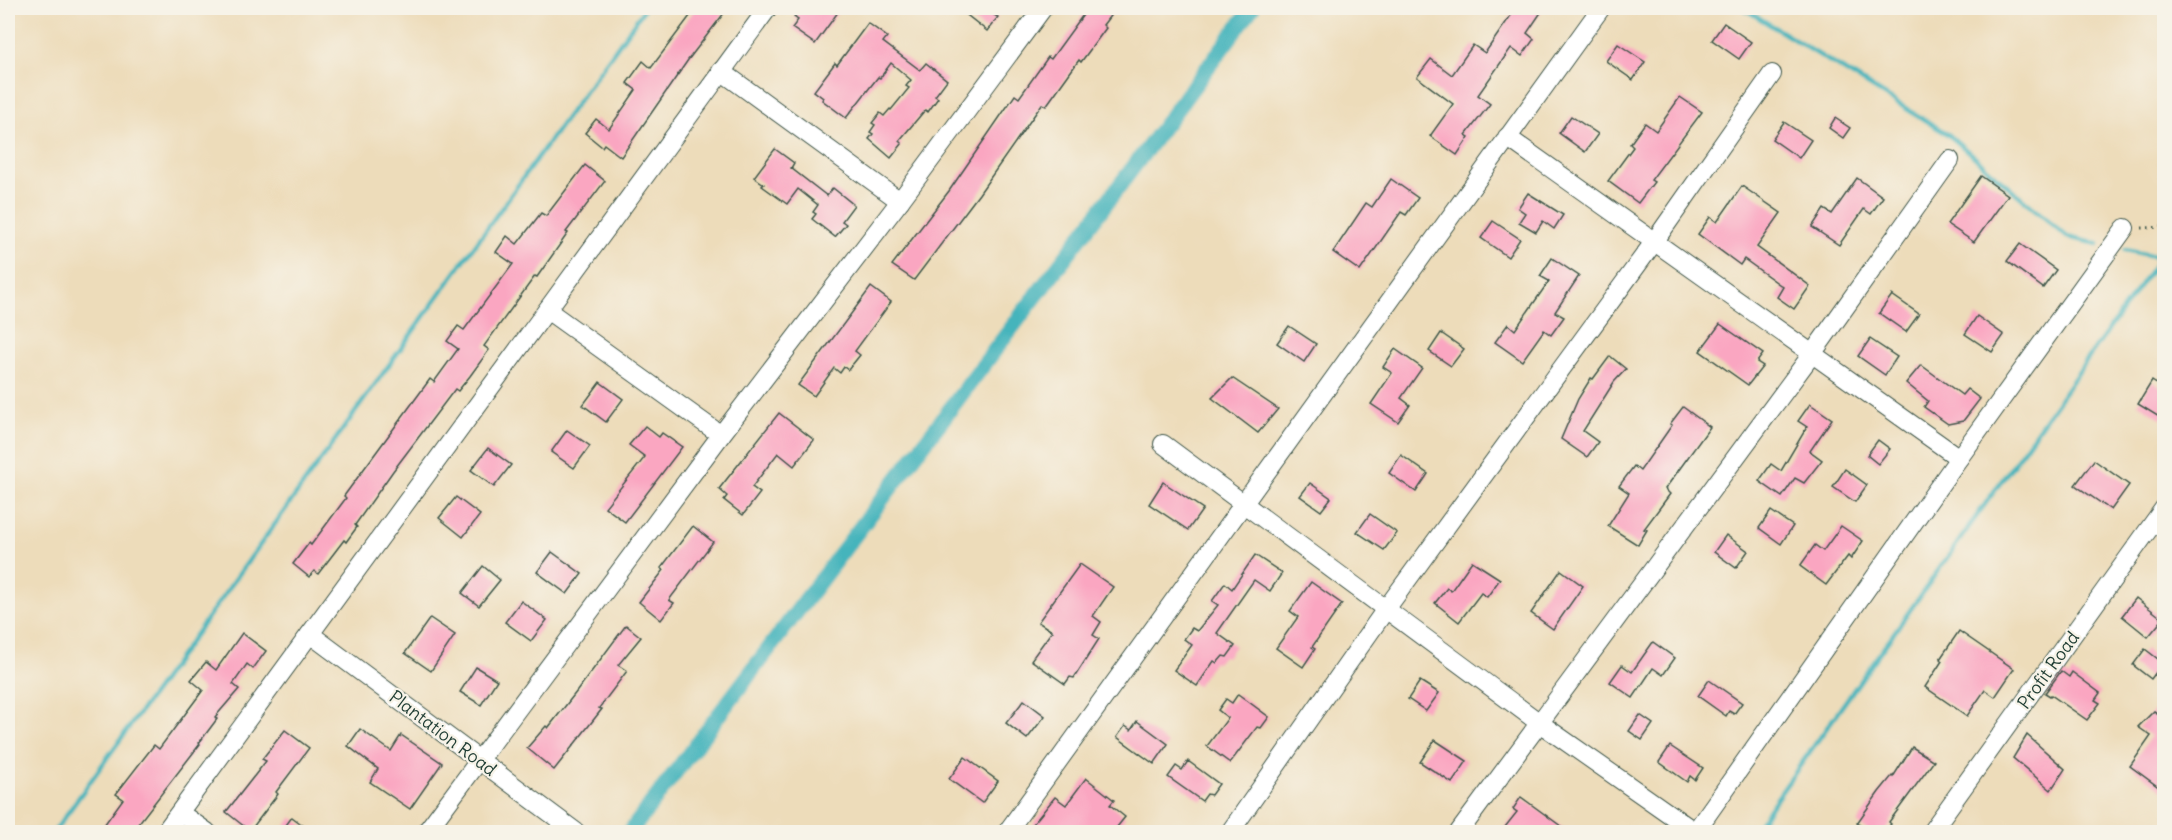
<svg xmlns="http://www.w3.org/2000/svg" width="2172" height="840" font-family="Delius,sans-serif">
<rect width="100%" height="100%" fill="#f7f3e8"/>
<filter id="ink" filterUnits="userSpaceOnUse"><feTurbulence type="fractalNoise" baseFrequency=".0167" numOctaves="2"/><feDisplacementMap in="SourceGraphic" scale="12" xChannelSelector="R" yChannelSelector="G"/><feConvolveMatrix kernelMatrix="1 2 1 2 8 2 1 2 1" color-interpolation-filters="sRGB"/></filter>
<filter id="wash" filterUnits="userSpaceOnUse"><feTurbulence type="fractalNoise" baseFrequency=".008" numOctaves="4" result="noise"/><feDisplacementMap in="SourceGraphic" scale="24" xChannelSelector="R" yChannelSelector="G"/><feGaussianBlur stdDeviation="1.35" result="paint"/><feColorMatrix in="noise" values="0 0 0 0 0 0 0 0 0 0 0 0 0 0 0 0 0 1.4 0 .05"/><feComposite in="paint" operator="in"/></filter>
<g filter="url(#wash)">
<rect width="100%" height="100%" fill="#eddcba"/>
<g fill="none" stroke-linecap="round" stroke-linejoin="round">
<!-- stream -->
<g stroke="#44b4bc" stroke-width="4.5">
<path d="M1743 8 1949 135 2067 237 2098 244"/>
<path d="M2125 250 2164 258"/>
<path d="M54 832 645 8"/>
<path d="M1753 832 2160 257"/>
</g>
<!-- canal -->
<path stroke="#44b4bc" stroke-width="16" d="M630 832 1132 169 1252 8"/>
</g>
<g id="blocks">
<!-- building -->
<g fill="#faa6c1">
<path d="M696 8H728L688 60 621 157 604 144 602 147 585 133 596 119 609 129 636 90 627 83 643 61 651 68Z"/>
<path d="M801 8H841L815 44 792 28 798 20 794 17Z"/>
<path d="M958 8H1000L994 15 998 17 987 31Z"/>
<path d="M1088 8H1116L1103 25 1106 28 1081 62 1079 60 1046 106 1042 104 979 194 914 280 892 265 949 191 1015 95 1019 98 1048 57 1051 59Z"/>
<path d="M1516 8H1544L1527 33 1534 39 1522 56 1511 48 1478 95 1490 104 1466 135 1469 137 1457 155 1430 136 1453 104 1417 77 1431 59 1452 75 1473 45 1485 53Z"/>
<path d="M868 23 887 37 883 42 920 70 926 63 947 80 935 96 938 98 928 112 925 110 899 141 902 144 891 158 869 139 873 134 870 132 875 125 872 123 880 113 884 116 890 109 891 110 909 88 906 86 911 80 891 63 880 78 878 77 846 118 822 100 823 98 814 91 835 63 837 65Z"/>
<path d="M1724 23 1751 42 1739 59 1712 40Z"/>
<path d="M1618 44 1645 62 1633 80 1606 61Z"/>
<path d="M1680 97 1702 112 1651 180 1654 182 1638 203 1608 181 1633 147 1630 144 1645 123 1656 131Z"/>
<path d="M1571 116 1598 134 1585 152 1559 133Z"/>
<path d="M1835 118 1850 128 1843 138 1829 128Z"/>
<path d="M1784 122 1811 140 1799 158 1772 139Z"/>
<path d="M775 149 794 163 791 168 827 196 833 188 854 205 842 221 846 224 835 237 812 219 816 214 813 212 818 205 798 189 787 204 762 186 764 184 754 177Z"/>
<path d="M585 165 605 181 566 232 568 233 537 277 535 276 484 346 489 350 470 376 458 391 455 389 393 471 355 525 357 527 346 542 344 540 318 574 314 571 309 577 293 564 309 543 311 545 346 498 344 496 422 390 430 379 434 382 458 349 447 341 458 326 464 330 513 264 496 252 507 236 517 244 541 213 546 216Z"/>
<path d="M1981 176 2008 195 1974 242 1947 224Z"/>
<path d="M1857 178 1883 197 1871 214 1864 209 1839 245 1812 227 1824 209 1832 214Z"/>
<path d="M1391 179 1418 198 1406 215 1401 212 1360 271 1333 252 1366 203 1372 207Z"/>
<path d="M1742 186 1781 213 1757 247 1810 286 1794 309 1777 297 1783 287 1744 259 1740 265 1698 234 1710 217 1717 222Z"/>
<path d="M1528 193 1563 215 1554 229 1543 221 1536 232 1519 222 1525 213 1518 208Z"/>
<path d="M1493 221 1520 239 1508 257 1481 238Z"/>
<path d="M2020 244 2056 270 2043 288 2007 261Z"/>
<path d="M1552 258 1579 276 1555 312 1564 317 1551 335 1544 330 1522 361 1495 342 1508 324 1515 330 1549 281 1540 276Z"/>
<path d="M871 287 891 302 855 351 860 355 848 370 844 367 840 373 834 368 814 396 798 385Z"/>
<path d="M1892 295 1919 314 1906 332 1879 313Z"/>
<path d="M1977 316 2004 335 1992 352 1965 334Z"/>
<path d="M1720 324 1763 354 1757 362 1763 366 1748 385 1700 351Z"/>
<path d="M1289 326 1316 344 1304 362 1277 343Z"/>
<path d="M1441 333 1464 349 1451 366 1429 351Z"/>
<path d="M1870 339 1897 357 1885 375 1858 356Z"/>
<path d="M1395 349 1422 368 1401 398 1410 405 1398 422 1371 404 1392 373 1383 367Z"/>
<path d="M1610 356 1626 369 1614 382 1583 431 1598 442 1587 457 1561 439 1578 399 1591 378 1593 379Z"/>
<path d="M1921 365 1962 395 1967 389 1980 399 1963 421 1948 424 1924 407 1928 401 1906 383Z"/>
<path d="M1232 378 1278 409 1258 433 1212 398Z"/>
<path d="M2152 381 2164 389V420L2138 404Z"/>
<path d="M600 382 623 399 606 422 583 405Z"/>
<path d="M1810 404 1832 419 1810 451 1822 460 1804 483 1795 478 1782 497 1759 481 1771 464 1781 471 1807 427 1798 421Z"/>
<path d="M1683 407 1710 427 1665 489 1670 494 1644 529 1647 530 1638 545 1608 526 1629 493 1619 486 1634 466 1640 471 1672 425 1670 424Z"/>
<path d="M779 413 814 440 794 466 778 453 752 487 760 493 743 515 724 500 727 496 719 489Z"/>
<path d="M645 426 659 437 662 433 682 447 625 522 605 507 645 457 629 445Z"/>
<path d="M567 430 590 446 574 468 551 452Z"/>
<path d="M1878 440 1890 449 1878 464 1867 455Z"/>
<path d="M488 448 511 465 494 487 471 470Z"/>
<path d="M1401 455 1428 474 1416 492 1389 473Z"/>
<path d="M2094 460 2129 485 2111 510 2075 485Z"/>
<path d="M1845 469 1867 485 1855 502 1833 487Z"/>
<path d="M1163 482 1203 509 1188 530 1149 504Z"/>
<path d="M1310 483 1331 498 1321 511 1300 496Z"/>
<path d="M456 497 480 515 463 537 439 518Z"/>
<path d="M1771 511 1793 526 1781 544 1759 528Z"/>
<path d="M1370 514 1397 533 1384 550 1357 532Z"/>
<path d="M693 526 713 542 669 600 674 603 661 620 639 602 664 570 661 568Z"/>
<path d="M1841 526 1863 541 1851 559 1848 556 1826 585 1800 566 1815 545 1823 551Z"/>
<path d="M1726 535 1748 551 1736 568 1714 552Z"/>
<path d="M552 552 582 574 567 594 537 572Z"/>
<path d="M1255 555 1282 573 1270 591 1254 580 1217 633 1235 646 1227 657 1223 656 1217 663 1214 661 1197 686 1174 670 1192 645 1184 639 1192 628 1197 631 1218 605 1212 601 1225 583 1232 589Z"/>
<path d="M1472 561 1500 579 1487 597 1481 593 1459 622 1435 603 1447 588 1451 591Z"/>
<path d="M1080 564 1113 587 1093 616 1101 622 1093 635 1099 639 1074 678 1070 677 1065 684 1031 660 1052 631 1038 622Z"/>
<path d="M483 566 500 580 479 606 462 593Z"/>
<path d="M1561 570 1583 586 1553 629 1531 613Z"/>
<path d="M1311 582 1342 604 1312 647 1315 649 1303 667 1276 648 1298 617 1290 611Z"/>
<path d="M2136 598 2163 619 2148 637 2122 616Z"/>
<path d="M521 601 547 620 531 641 505 622Z"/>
<path d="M430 618 455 635 431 671 405 653Z"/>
<path d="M626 625 641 637 618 665 627 671 599 708 602 709 554 770 527 748 546 726 548 728 577 691Z"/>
<path d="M1959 631 2014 669 1995 697 1985 690 1967 716 1925 687 1942 661 1940 659Z"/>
<path d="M242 633 266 651 253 669 247 664 233 684 239 689 215 717 217 719 199 743 200 744 138 824 151 832H99L123 799 116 794 154 745 159 749 203 690 191 680 206 662 216 670Z"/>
<path d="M1653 642 1675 658 1663 675 1653 668 1633 698 1610 682 1622 665 1632 672Z"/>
<path d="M2145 649 2163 663 2151 679 2133 665Z"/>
<path d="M476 667 497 680 481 705 460 692Z"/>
<path d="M2061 671 2069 677 2072 672 2100 693 2095 700 2100 703 2087 720 2051 695 2050 696 2045 693Z"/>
<path d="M1709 680 1742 703 1734 714 1729 711 1726 716 1698 696Z"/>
<path d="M1420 681 1439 693 1426 711 1408 699Z"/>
<path d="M1238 694 1269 717 1261 728 1257 727 1230 763 1207 746 1228 718 1218 710 1226 699 1232 703Z"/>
<path d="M1024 700 1045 716 1027 739 1006 723Z"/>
<path d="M2154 711 2164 717V791L2130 766 2151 736 2138 727Z"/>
<path d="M1640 715 1653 724 1642 740 1629 731Z"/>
<path d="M1137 721 1168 744 1154 764 1117 737 1125 726 1131 730Z"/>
<path d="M360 729 391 751 401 735 442 763 410 809 370 782 378 769 348 746Z"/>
<path d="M285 730 309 748 276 792 278 794 250 831 226 812 266 761 262 759Z"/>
<path d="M2027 735 2065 769 2051 790 2013 758Z"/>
<path d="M1435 740 1467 761 1452 783 1420 762Z"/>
<path d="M1670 746 1703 768 1695 780 1690 776 1687 782 1659 762Z"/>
<path d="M1912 747 1934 761 1889 822 1891 824 1884 832H1870L1857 823 1879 792 1892 776 1893 777Z"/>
<path d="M965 757 998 781 982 803 949 779Z"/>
<path d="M1188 761 1219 784 1211 795 1207 794 1202 801 1168 777 1176 766 1182 770Z"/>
<path d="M1086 778 1114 800 1110 805 1125 817 1113 832H1044L1033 824 1055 797 1066 805Z"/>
<path d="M1521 797 1569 832H1501L1517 812 1513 809Z"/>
<path d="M292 817 312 832H281Z"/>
</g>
</g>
</g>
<g filter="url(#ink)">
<use href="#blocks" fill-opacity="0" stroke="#3e5548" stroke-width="1.5"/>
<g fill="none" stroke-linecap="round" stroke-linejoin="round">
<defs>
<g id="minor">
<path d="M721 71 900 201"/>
<path d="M1507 137 1959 458"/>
<path d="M547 310 721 435"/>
<path d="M1163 444 1541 724 1695 832"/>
<path d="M310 634 576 832"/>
<path d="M180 813 207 832"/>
<path d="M165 832 768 8"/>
<path d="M426 832 721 435 900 201 1043 8"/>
<path d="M1007 832 1601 8"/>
<path d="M1230 832 1386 609 1654 242 1772 74"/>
<path d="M1459 832 1812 354 1950 160"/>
<path d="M1695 832 1959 458 2125 228"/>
<path d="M1931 832 2164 508"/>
</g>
</defs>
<!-- minor casing -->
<use href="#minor" stroke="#3e5548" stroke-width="20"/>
<!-- path -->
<path stroke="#3e5548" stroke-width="3" stroke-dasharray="1.5 4.5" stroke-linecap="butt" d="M2142 228 2164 227"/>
<!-- minor -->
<use href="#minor" stroke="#fff" stroke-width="18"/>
</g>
</g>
<g text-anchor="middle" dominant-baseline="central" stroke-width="4.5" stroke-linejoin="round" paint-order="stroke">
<!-- street labels -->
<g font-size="18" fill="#1f3d34" stroke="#f7f3e8">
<text transform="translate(2048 670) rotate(-54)">Profit Road</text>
<text transform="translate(443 733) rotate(37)">Plantation Road</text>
</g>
</g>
<!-- margin -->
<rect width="2172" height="840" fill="none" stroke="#f7f3e8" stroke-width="30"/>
</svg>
